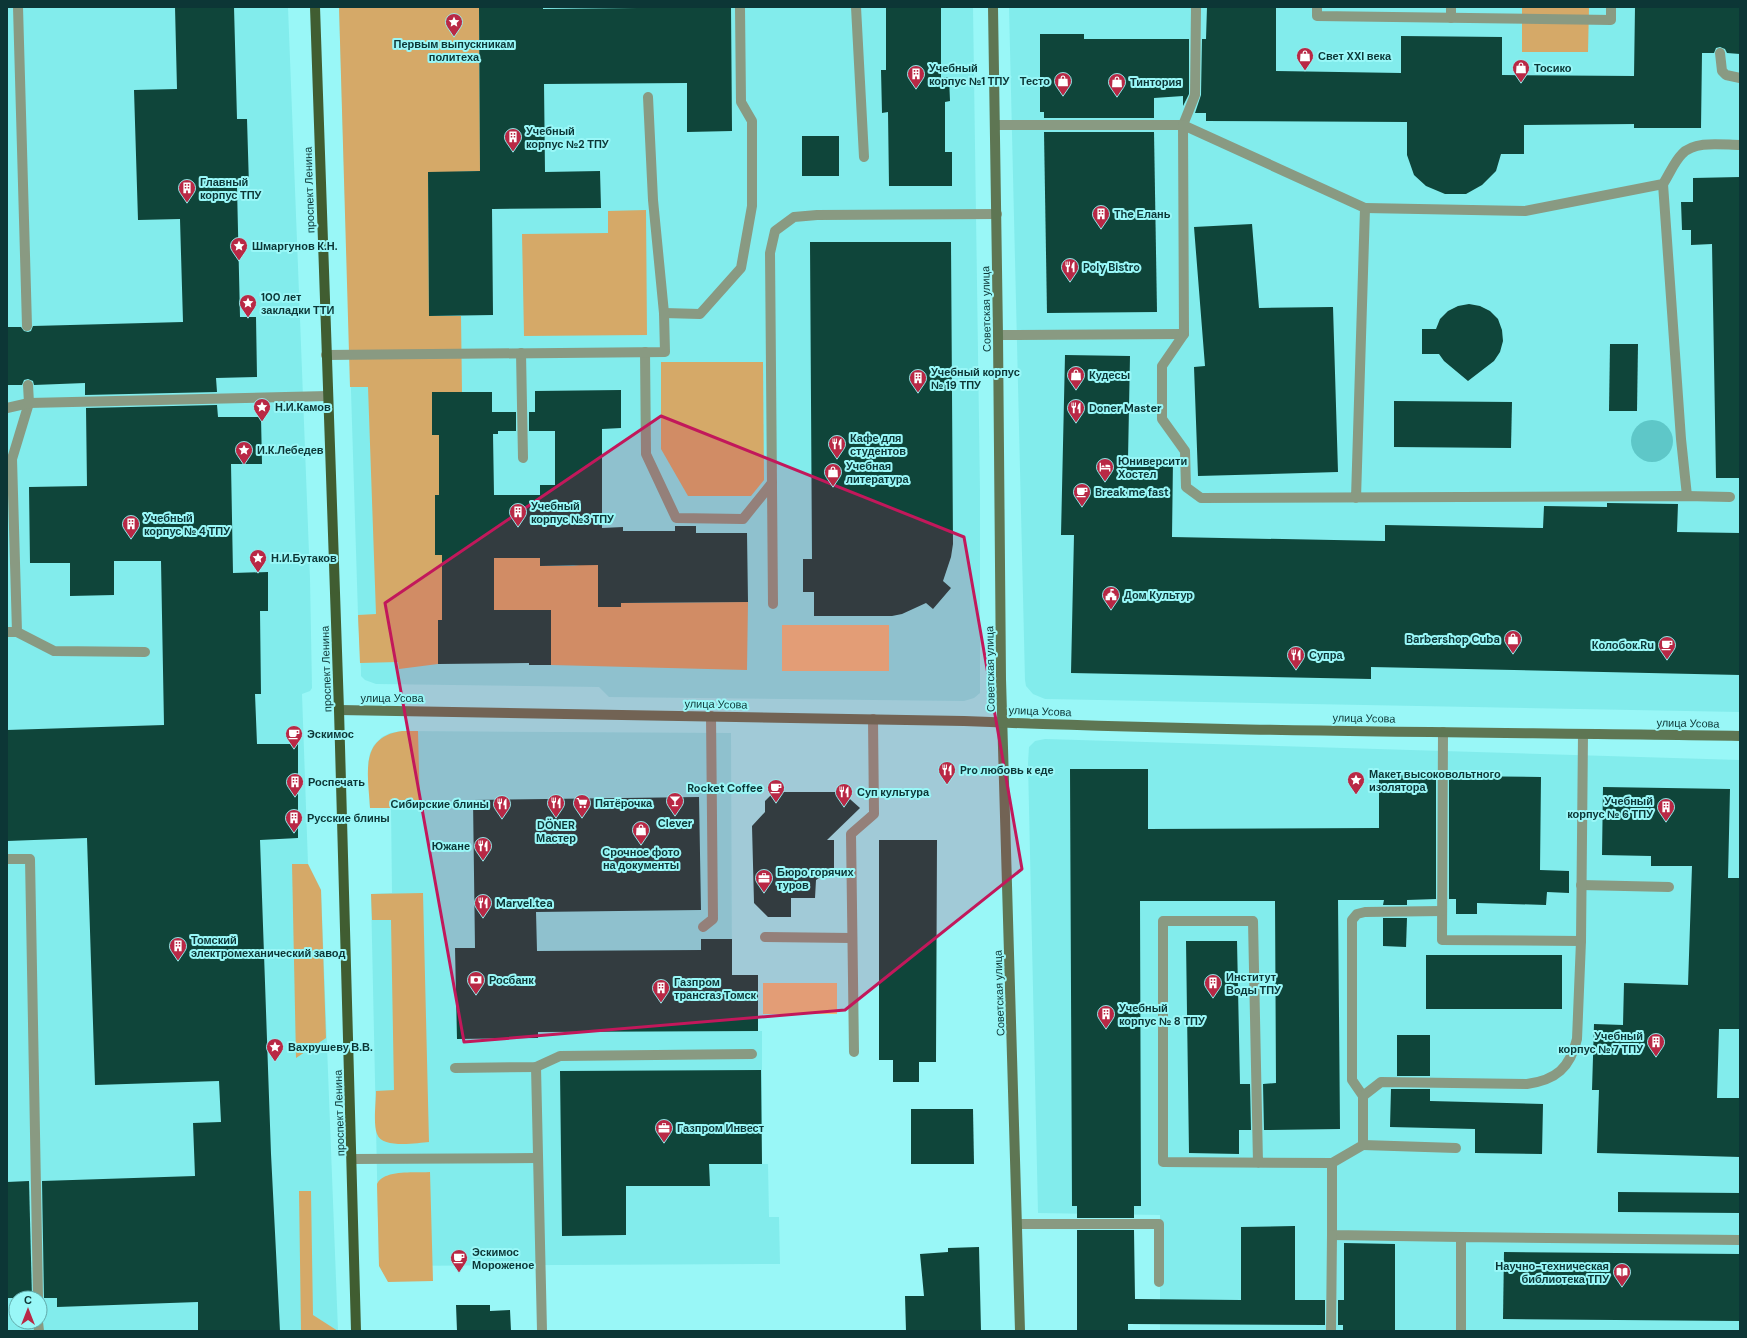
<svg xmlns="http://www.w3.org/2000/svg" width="1747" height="1338" font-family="'DM Sans',sans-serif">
<rect width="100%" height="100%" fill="#99f7f7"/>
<!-- built -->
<g fill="#82ecec" fill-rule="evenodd">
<path d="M7 7H288L310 579 312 688 310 691 302 694 308 864 321 890 338 1331H7ZM16 1298H40V1322H16Z"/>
<path d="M339 7H973L980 491V693L974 698 964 701 609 697 599 687 376 684 365 680 361 676V671L358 615Z"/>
<path d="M1009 7H1740V712L1045 699 1033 694 1026 686 1025 680Z"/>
<path d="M402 731 731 733 732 975H758V1031H762V1164H768L769 1217H779L780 1264 379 1266 371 894 392 893 391 808H370L368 764 370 753 374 745 382 737 390 733Z"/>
<path d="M1045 739 1740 760V1331H1160V1215L1038 1213 1028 763 1029 747 1035 741Z"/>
</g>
<!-- green -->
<g fill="#ebbe7d">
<rect x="782" y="625" width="107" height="46"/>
<rect x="763" y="983" width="74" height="31"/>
</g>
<!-- forest -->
<g fill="#d5a968">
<path d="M339 7H479L480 171 428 173 429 316H461L462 392 439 435V495H435V555H442V620L438 664 399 669 398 662 360 663 358 615 376 614 368 387H350Z"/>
<path d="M1522 7H1589L1588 52H1522Z"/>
<path d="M646 210 647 335 524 336 522 234 608 233V211Z"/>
<path d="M661 362H763L764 480 751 496H688L661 449Z"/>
<path d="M494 558H540V566H573L598 562V607H621V603L748 602 747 670 551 665V610H526V620H494Z"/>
<path d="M402 731H418L420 808H370C368 774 359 737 402 731Z"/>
<path d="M292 864H308L321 890 326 1038 296 1058Z"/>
<path d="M423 893 429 1142C417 1143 382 1149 377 1134 373 1124 376 1102 376 1091L394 1090 391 920H372L371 894Z"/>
<path d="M430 1172 433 1281 388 1282 379 1266 377 1184C384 1169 415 1173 430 1172Z"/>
<path d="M299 1191H311L313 1315 338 1331H301Z"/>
</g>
<!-- water -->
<circle fill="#5ec7c8" cx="1652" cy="441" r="21"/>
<!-- building -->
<g fill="#0f453a">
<path d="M175 7H234L237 119H247L249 186 237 187 240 317H256L257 377 216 378 217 392 85 395V383L34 385 33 381 28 379 24 380 22 385H7V327H21L24 331 28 332 31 331 33 326 183 322 180 219 138 220 134 90 177 89Z"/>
<path d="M479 7H543V9L731 7 732 131 687 132V83L544 84 545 172 600 171 601 208 492 209 493 315 429 316 428 172 480 171Z"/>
<path d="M886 7H941V77H949L950 101 945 102V152H952V186H889L888 112 882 113 881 70H886Z"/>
<path d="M1207 7H1276V71L1401 73V36L1502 37V75L1634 76 1635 7H1740V54L1727 53 1725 49 1720 47 1716 48 1714 53H1702L1701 128H1634V124L1524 125V154H1501L1496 171 1482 185 1466 194H1445L1426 186 1414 175 1407 155V122L1206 121V113H1195L1201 95 1202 39H1206Z"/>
<path d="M1040 34H1084V39H1189V94L1183 106V96L1154 98V118H1044V112H1040Z"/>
<path d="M1044 132H1154L1157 312 1047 313Z"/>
<rect x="802" y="136" width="37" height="40"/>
<path d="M1740 177V478H1716L1712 244 1691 245V230H1682L1681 202H1693V178Z"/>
<path d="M1252 224 1259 308 1333 307 1338 472 1198 476 1194 367 1205 366 1194 227Z"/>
<path d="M810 242H951L953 544 951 557 943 581 951 588 933 609 926 603 902 614 892 616H814V592H803V559H812Z"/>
<path d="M1469 304 1480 306 1490 311 1498 319 1502 330 1503 341 1500 352 1494 361 1468 381 1444 361 1439 354H1422V329H1436L1440 319 1448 311 1458 306Z"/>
<path d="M1610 344H1638L1637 411H1609Z"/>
<path d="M1065 355 1130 356 1128 459H1173L1172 537 1385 541V525L1543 528 1544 506 1607 507V503L1678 504 1677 532 1740 533V675L1371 667V679L1071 673 1074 535H1061Z"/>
<path d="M621 390V428L602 429V528L623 527V531H675V526H696V533H747L748 602 621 603V607H598V565L540 566V558H494V610H551V665H529V663L438 664V620H442V555H435V495H439V435H432V392H492V412H516V431H498V434H493L494 495H540V485H555V431H529V412H535V391Z"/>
<path d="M1394 401 1512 402 1511 448 1394 447Z"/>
<path d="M217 405 218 417H261L262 464H231L233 573 268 572V611H260L261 694H255L257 744H298V838L260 840 271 1154 280 1331H198V1302L57 1307V1298H44L42 1181 195 1176 193 1123 221 1122 219 1081 95 1085 87 838 7 841V730L164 725 161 561H114V595L70 596V563H30L29 487 87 486 86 408Z"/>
<path d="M1070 769H1148V829L1379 828V775L1436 776V899L1407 900V905H1383L1384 900H1338L1340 1129 1264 1130 1263 1084 1276 1083 1275 901H1140L1141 1206H1134V1218H1077V1206H1072Z"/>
<path d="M1449 776 1541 777 1540 870 1569 871V893L1547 892 1546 905 1477 903V914H1456V899H1449Z"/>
<path d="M1603 787 1730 789 1728 878H1740V1029H1719L1717 1098H1740V1157L1597 1153 1599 1090H1592L1594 1024 1623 1025 1624 983 1688 985 1692 866H1651V856L1602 855Z"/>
<path d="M774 792H842L860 808 827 840H834V868L816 880 815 898H791V917H768L754 903 752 826 765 812V801Z"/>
<path d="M699 797 701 910 536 912 537 951 701 950V939H732V975H758V1031L538 1032V1038L457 1039 455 948H475L473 800Z"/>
<path d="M879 840H937L936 1062H919V1082H893V1060H879Z"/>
<path d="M1383 918H1407L1406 947 1383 946Z"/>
<path d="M1186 941H1237L1240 1084H1250L1251 1130H1239V1154L1189 1153Z"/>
<rect x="1426" y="955" width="136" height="54"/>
<rect x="1397" y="1035" width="33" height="41"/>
<path d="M761 1070 762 1164H709L710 1186H626V1235L562 1236 560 1071Z"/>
<path d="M1391 1089H1430V1101L1543 1104 1542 1154 1475 1153V1129L1390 1127Z"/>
<path d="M911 1109H973L974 1164H911Z"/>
<path d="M29 1181 32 1298H7V1182Z"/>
<path d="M1618 1192 1740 1193V1213L1618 1212Z"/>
<path d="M1295 1226V1300H1325V1325L1128 1324V1331H1077V1230H1134L1135 1299 1241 1300V1227Z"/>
<path d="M1344 1243 1395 1244V1331H1343V1325H1338V1300H1344Z"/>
<path d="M979 1247 981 1331H906L905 1296H924L920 1254 948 1252V1248Z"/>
<path d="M1504 1252 1740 1254V1321L1503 1319Z"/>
<path d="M456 1305H490V1311L510 1310 511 1331H457Z"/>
</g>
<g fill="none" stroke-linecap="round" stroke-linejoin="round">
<!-- lane -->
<g stroke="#899a82" stroke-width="10">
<path d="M18 7 27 326"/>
<path d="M856 7 864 157"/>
<path d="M1317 7V16L1611 20V7"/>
<path d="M1451 7V18"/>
<path d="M1720 53 1722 71 1726 75 1740 78"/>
<path d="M995 125H1183L1195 95 1196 7"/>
<path d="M1663 184 1681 439 1687 496"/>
<path d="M1365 208 1525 211 1663 184C1669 175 1674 162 1682 154 1695 140 1723 145 1740 145"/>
<path d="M664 313 700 314 741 268 752 206V121L741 102 740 7"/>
<path d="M998 335 1184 334"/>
<path d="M645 352 646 454 676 518 743 519 772 483"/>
<path d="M521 353 523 458"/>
<path d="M326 355 665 352 664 313 653 200 648 97"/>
<path d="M28 385 29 403 12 459 17 632 54 651 145 652"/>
<path d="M7 408 29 403 328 396"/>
<path d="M1356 498 1365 208 1183 125 1184 334 1162 366V419L1185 451 1186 487 1201 498 1687 496 1730 497"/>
<path d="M773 604 770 253 775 231 794 217 817 215 997 214"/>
<path d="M7 632H17"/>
<path d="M1443 732 1442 940 1581 941"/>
<path d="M7 859H30L38 1298"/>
<path d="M1581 885 1669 887"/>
<path d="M703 927 713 919 711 716"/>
<path d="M765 937 852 938"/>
<path d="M854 1052 851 834 874 814 873 719"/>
<path d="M536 1067 542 1331"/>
<path d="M455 1068 536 1067 560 1056 752 1054"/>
<path d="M1363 1096 1352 1080V920L1357 914 1365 912 1442 911"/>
<path d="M1363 1145 1456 1148"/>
<path d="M353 1159 538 1158"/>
<path d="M1258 1163 1253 921H1163V1162L1332 1163 1363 1145V1096L1381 1082 1527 1084C1556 1080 1570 1068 1577 1039L1581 941 1583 734"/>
<path d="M1332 1163V1235L1461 1237"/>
<path d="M1017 1224H1159V1282"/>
<path d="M38 1322 39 1331"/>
<path d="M1331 1331 1332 1235"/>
<path d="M1461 1331V1237L1740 1240"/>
</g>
<!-- secondary -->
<g stroke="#5e7653" stroke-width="10">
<path d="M993 7 998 335 1001 679 1020 1331"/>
<path d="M339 710 964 721C1222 732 1481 732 1740 736"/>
</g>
<!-- primary -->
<path stroke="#405d31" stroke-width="10" d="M315 7 339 710 356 1331"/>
</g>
<!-- marked area -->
<path fill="#c2185b" fill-opacity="0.2" stroke="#c2185b" stroke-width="3" stroke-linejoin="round" d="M661 416 964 537 1022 869 845 1010 464 1042 385 603Z"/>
<!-- icons -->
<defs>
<symbol id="sight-pin" viewBox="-11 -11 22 30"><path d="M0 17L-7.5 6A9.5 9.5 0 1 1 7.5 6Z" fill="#b92845" stroke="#99f7f7"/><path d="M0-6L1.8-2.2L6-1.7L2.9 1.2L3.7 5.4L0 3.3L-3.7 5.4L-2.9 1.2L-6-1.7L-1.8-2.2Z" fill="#fff"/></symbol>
<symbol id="shop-pin" viewBox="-11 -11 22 30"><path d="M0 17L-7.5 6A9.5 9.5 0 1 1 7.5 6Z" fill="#b92845" stroke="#99f7f7"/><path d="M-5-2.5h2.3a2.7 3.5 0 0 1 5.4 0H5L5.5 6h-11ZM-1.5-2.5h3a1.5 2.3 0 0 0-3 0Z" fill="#fff"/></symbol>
<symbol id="building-pin" viewBox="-11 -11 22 30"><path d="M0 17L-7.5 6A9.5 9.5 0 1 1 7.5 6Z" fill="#b92845" stroke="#99f7f7"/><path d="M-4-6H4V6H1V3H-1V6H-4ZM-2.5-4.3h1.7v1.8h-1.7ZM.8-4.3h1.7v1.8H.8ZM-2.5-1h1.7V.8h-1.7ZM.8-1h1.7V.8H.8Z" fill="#fff"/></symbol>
<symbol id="restaurant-pin" viewBox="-11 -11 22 30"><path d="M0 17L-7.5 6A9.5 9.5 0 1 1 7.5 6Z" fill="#b92845" stroke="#99f7f7"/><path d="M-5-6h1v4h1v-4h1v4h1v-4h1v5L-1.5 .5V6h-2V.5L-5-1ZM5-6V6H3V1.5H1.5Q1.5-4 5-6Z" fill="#fff"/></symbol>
<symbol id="hotel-pin" viewBox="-11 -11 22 30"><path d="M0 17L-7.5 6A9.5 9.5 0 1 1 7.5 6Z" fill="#b92845" stroke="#99f7f7"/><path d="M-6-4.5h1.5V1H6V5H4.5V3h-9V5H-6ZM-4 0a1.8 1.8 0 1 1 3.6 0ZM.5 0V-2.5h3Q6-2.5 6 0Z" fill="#fff"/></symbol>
<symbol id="cafe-pin" viewBox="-11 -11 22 30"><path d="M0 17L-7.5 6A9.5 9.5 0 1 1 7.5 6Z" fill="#b92845" stroke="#99f7f7"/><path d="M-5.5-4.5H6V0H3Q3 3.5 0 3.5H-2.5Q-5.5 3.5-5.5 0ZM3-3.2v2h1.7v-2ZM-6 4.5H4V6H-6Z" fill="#fff"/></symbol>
<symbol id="civic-pin" viewBox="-11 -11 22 30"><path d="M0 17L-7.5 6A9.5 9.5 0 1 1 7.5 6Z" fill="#b92845" stroke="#99f7f7"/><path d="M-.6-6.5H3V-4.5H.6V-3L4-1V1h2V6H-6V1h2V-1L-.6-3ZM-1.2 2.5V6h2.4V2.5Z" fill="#fff"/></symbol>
<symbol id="bar-pin" viewBox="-11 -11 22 30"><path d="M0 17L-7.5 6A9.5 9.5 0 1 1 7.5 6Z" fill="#b92845" stroke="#99f7f7"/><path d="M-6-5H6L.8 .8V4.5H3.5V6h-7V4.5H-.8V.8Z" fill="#fff"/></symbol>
<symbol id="supermarket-pin" viewBox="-11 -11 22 30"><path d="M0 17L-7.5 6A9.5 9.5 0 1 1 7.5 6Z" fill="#b92845" stroke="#99f7f7"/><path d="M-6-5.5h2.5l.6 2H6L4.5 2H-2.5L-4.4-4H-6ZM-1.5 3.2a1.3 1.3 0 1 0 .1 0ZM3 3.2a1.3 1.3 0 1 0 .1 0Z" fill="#fff"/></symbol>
<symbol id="office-pin" viewBox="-11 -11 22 30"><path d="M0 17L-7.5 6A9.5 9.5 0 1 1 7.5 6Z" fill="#b92845" stroke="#99f7f7"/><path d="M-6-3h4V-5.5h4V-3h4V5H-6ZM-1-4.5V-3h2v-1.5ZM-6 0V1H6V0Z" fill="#fff"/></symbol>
<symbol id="bank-pin" viewBox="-11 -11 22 30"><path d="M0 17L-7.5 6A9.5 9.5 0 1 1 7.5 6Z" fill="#b92845" stroke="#99f7f7"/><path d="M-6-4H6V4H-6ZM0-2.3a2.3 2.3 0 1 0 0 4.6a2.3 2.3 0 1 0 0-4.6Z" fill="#fff"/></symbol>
<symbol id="library-pin" viewBox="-11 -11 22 30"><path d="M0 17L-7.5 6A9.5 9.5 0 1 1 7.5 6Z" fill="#b92845" stroke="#99f7f7"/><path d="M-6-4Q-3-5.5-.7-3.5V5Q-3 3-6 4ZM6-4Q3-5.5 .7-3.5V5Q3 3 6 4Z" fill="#fff"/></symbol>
</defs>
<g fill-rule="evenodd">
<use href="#sight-pin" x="444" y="12" width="20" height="27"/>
<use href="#shop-pin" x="1295" y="46" width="20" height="27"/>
<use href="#shop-pin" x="1511" y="58" width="20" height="27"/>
<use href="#building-pin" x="906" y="64" width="20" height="27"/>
<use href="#shop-pin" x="1053" y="71" width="20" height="27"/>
<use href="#shop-pin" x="1107" y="72" width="20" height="27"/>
<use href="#building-pin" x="503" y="127" width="20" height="27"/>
<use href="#building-pin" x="177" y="178" width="20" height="27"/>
<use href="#building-pin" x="1091" y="204" width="20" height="27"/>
<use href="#sight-pin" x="229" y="236" width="20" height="27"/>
<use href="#restaurant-pin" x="1060" y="257" width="20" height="27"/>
<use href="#sight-pin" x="238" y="293" width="20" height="27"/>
<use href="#shop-pin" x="1066" y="365" width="20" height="27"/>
<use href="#building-pin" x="908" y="368" width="20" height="27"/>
<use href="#sight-pin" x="252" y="397" width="20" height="27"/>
<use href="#restaurant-pin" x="1066" y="398" width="20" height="27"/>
<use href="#restaurant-pin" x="827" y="434" width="20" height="27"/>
<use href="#sight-pin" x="234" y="440" width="20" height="27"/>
<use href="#hotel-pin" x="1095" y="457" width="20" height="27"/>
<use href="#shop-pin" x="823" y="462" width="20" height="27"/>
<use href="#cafe-pin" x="1072" y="482" width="20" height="27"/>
<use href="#building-pin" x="508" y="502" width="20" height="27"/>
<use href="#building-pin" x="121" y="514" width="20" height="27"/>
<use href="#sight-pin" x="248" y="548" width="20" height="27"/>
<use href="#civic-pin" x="1101" y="585" width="20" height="27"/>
<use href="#shop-pin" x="1503" y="629" width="20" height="27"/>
<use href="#cafe-pin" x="1657" y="635" width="20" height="27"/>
<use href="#restaurant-pin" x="1286" y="645" width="20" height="27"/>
<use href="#cafe-pin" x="284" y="724" width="20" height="27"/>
<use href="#restaurant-pin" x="937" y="760" width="20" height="27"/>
<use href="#sight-pin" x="1346" y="770" width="20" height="27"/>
<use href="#building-pin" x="285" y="772" width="20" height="27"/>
<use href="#cafe-pin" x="766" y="778" width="20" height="27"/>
<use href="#restaurant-pin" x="834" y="782" width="20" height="27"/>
<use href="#bar-pin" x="665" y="791" width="20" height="27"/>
<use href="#restaurant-pin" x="546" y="793" width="20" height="27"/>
<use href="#supermarket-pin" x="572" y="793" width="20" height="27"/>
<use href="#restaurant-pin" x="492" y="794" width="20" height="27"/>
<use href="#building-pin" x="1656" y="797" width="20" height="27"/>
<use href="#building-pin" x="284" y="808" width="20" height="27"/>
<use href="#shop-pin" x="631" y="820" width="20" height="27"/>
<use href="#restaurant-pin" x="473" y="836" width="20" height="27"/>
<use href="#office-pin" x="754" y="868" width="20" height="27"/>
<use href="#restaurant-pin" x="473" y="893" width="20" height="27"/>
<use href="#building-pin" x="168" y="936" width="20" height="27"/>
<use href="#bank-pin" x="466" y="970" width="20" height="27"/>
<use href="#building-pin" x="1203" y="973" width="20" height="27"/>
<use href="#building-pin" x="651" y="978" width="20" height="27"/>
<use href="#building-pin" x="1096" y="1004" width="20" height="27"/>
<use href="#building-pin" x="1646" y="1032" width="20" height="27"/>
<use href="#sight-pin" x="265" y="1037" width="20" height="27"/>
<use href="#office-pin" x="654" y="1118" width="20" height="27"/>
<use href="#cafe-pin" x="449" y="1248" width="20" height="27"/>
<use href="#library-pin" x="1612" y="1262" width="20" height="27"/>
</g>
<g text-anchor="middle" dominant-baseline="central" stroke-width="4" stroke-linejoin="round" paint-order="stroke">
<!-- poi labels -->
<g font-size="11" font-weight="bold" fill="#0c3636" stroke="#99f7f7" text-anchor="start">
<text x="454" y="44" text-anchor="middle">Первым выпускникам<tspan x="454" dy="13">политеха</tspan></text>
<text x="1318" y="56">Свет XXI века</text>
<text x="929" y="68">Учебный<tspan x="929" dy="13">корпус №1 ТПУ</tspan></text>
<text x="1534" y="68">Тосико</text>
<text x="1050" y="81" text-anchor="end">Тесто</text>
<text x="1130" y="82">Тинтория</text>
<text x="526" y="131">Учебный<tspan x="526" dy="13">корпус №2 ТПУ</tspan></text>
<text x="200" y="182">Главный<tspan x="200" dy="13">корпус ТПУ</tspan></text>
<text x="1114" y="214">The Елань</text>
<text x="252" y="246">Шмаргунов К.Н.</text>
<text x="1083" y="267">Poly Bistro</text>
<text x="261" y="297">100 лет<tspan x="261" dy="13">закладки ТТИ</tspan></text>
<text x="931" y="372">Учебный корпус<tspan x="931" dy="13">№ 19 ТПУ</tspan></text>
<text x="1089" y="375">Кудесы</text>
<text x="275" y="407">Н.И.Камов</text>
<text x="1089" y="408">Doner Master</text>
<text x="850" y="438">Кафе для<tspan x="850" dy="13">студентов</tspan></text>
<text x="257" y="450">И.К.Лебедев</text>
<text x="1118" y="461">Юниверсити<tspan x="1118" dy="13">Хостел</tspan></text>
<text x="846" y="466">Учебная<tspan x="846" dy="13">литература</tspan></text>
<text x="1095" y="492">Break me fast</text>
<text x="531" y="506">Учебный<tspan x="531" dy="13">корпус №3 ТПУ</tspan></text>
<text x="144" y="518">Учебный<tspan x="144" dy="13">корпус № 4 ТПУ</tspan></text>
<text x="271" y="558">Н.И.Бутаков</text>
<text x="1124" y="595">Дом Культур</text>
<text x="1500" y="639" text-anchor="end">Barbershop Cuba</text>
<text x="1654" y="645" text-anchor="end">Колобок.Ru</text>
<text x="1309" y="655">Супра</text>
<text x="307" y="734">Эскимос</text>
<text x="960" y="770">Pro любовь к еде</text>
<text x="1369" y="774">Макет высоковольтного<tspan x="1369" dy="13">изолятора</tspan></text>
<text x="308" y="782">Роспечать</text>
<text x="763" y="788" text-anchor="end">Rocket Coffee</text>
<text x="857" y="792">Суп культура</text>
<text x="1653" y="801" text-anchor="end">Учебный<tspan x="1653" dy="13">корпус № 6 ТПУ</tspan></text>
<text x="595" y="803">Пятёрочка</text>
<text x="489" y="804" text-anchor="end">Сибирские блины</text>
<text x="307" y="818">Русские блины</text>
<text x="675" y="823" text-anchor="middle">Clever</text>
<text x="556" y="825" text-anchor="middle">DÖNER<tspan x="556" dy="13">Мастер</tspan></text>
<text x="470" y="846" text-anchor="end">Южане</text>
<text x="641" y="852" text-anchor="middle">Срочное фото<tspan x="641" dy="13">на документы</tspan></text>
<text x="777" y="872">Бюро горячих<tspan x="777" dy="13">туров</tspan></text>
<text x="496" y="903">Marvel.tea</text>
<text x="191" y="940">Томский<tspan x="191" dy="13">электромеханический завод</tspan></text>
<text x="1226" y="977">Институт<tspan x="1226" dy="13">Воды ТПУ</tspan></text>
<text x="489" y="980">Росбанк</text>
<text x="674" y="982">Газпром<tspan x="674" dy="13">трансгаз Томск</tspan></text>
<text x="1119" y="1008">Учебный<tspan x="1119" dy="13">корпус № 8 ТПУ</tspan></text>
<text x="1643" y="1036" text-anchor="end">Учебный<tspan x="1643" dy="13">корпус № 7 ТПУ</tspan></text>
<text x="288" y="1047">Вахрушеву В.В.</text>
<text x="677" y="1128">Газпром Инвест</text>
<text x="472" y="1252">Эскимос<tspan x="472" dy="13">Мороженое</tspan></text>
<text x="1609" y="1266" text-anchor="end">Научно-техническая<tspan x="1609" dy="13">библиотека ТПУ</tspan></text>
</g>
<!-- street labels -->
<g font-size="11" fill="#0c3636" stroke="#99f7f7">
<text transform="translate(309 190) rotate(-92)">проспект Ленина</text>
<text transform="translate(986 309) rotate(-91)">Советская улица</text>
<text transform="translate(326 669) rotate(-92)">проспект Ленина</text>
<text transform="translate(990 669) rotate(-91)">Советская улица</text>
<text x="392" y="698">улица Усова</text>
<text transform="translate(716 704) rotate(1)">улица Усова</text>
<text transform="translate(1040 711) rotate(2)">улица Усова</text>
<text transform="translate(1364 718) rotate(1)">улица Усова</text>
<text transform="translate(1688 723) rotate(1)">улица Усова</text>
<text transform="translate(999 993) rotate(-92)">Советская улица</text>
<text transform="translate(339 1113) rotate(-92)">проспект Ленина</text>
</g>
</g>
<!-- border -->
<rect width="1747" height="1338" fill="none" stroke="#0c3636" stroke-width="16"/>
<!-- north arrow -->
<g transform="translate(28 1310)"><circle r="19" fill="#99f7f7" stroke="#61aaaa"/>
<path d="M0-3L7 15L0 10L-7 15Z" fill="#b92845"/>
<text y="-6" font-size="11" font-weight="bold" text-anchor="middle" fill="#0c3636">С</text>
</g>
</svg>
